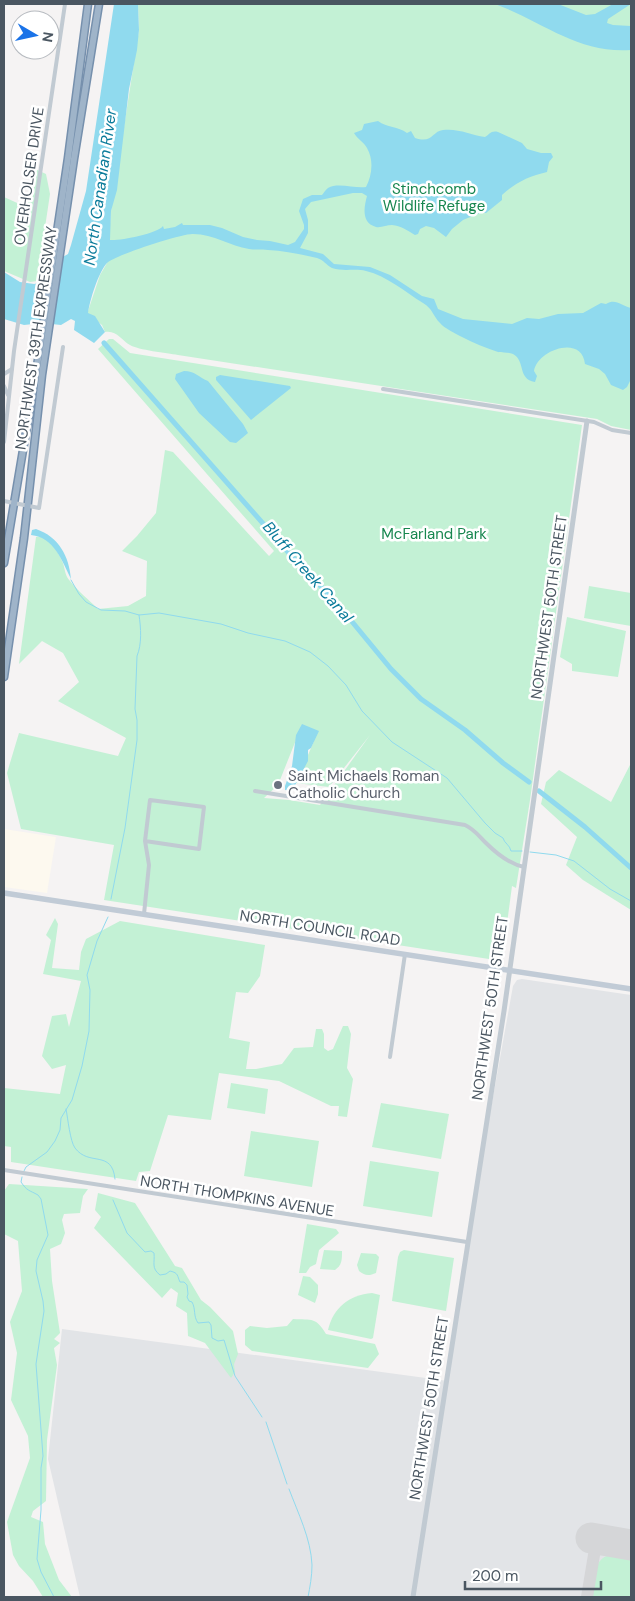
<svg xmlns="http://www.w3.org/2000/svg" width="635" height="1601" font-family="'DM Sans',sans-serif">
<rect width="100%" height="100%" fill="#f5f3f3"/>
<!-- commercial -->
<path fill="#fdf9ef" d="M4 829 56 837 47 893 4 887Z"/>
<!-- airport -->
<path fill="#e2e4e7" d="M522 979 631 995V1597H80L48 1459 62 1329 448 1381 488 1125 513 986 517 980Z"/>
<!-- green -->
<g fill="#c3f1d5" fill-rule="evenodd">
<path d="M138 4H631V430L611 426 597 419 178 355C167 353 138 350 130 345 121 340 117 330 105 332L102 325 87 314 100 275 107 263 111 211 139 30Z"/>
<path d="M33 168 46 174 50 194 37 281 30 282 4 271V197L26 207C30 194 28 180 33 168Z"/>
<path d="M109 339H113L130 353 582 425 530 800 516 888 512 886 502 961 104 900 114 845 21 829 7 773 19 733 118 756 126 738 58 701 79 682 63 653 42 641 19 664 36 537C48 534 59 553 63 563 65 569 65 576 70 581 78 591 89 600 98 609L128 606 146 596 147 561 122 551 137 536 156 513 165 450 173 452 269 556 274 551 98 349ZM302 725 314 741 296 783 329 787 370 735 320 805 289 800 264 798 278 785Z"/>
<path d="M589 586 631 593V626L584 618Z"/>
<path d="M567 617 626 631 618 677 572 671V664L560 657Z"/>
<path d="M631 763V910L583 880 566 865 577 837 541 804 546 782 559 770 611 802Z"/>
<path d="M55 918 58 924 52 968 79 970 81 952 86 939 120 921 265 945 260 976 248 993 236 992 229 1038 250 1042 246 1069H256L282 1064 294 1048 313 1047 316 1029H322L324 1034V1048L328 1051 333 1049 343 1026H348L351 1034 347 1068 353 1079 347 1117 338 1116 339 1106H331L279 1081 219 1073 211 1120 168 1115 150 1171 139 1172 136 1181 11 1162V1147L4 1146V1088L60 1094 66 1065 52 1069 42 1056 52 1016 66 1014 69 1027 81 981 43 974 51 940 46 935Z"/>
<path d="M231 1083 268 1089 265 1114 227 1108Z"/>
<path d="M381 1103 449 1114 441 1159 372 1147Z"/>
<path d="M251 1131 319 1141 312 1187 244 1176Z"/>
<path d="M370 1161 439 1172 432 1217 363 1206Z"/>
<path d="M9 1184 88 1189 83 1196 80 1213 64 1214 62 1220 65 1233 61 1244 50 1249 52 1281 60 1333 54 1339 60 1343 54 1348 57 1365 47 1440 46 1501 33 1511 31 1517 43 1522 45 1544 59 1580 72 1597H43L33 1581 19 1566 13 1555 7 1522 30 1458 28 1436 11 1400 17 1353 10 1322 22 1291 18 1241 4 1234V1191Z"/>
<path d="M98 1193 135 1203 175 1266 182 1268 201 1300 210 1307 233 1331 238 1354 234 1364 235 1372 231 1378 205 1343 188 1336 187 1313 176 1306 178 1293 171 1288 162 1298 94 1228 101 1217 95 1210Z"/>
<path d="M307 1224 336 1229 339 1233 319 1250 316 1264 310 1267 306 1273H299Z"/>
<path d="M324 1250 342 1251C342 1260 342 1265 335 1270L320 1269Z"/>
<path d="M404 1250 454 1258 446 1311 392 1301 398 1257 400 1252Z"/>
<path d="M361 1253 376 1254 379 1257 376 1273C369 1276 365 1276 359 1271L357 1265Z"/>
<path d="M303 1276 310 1277 318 1285V1294L315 1303 298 1295Z"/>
<path d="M372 1293 380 1295 373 1338 371 1339 328 1330C333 1308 349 1295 372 1293Z"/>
<path d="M293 1319C312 1320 316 1317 326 1334L375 1344 379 1354 368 1368 252 1351 245 1345V1330L250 1326 267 1328 287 1326Z"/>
<path d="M607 1556 631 1560V1597H592C594 1584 593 1560 607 1556Z"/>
</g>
<!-- water -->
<g fill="#90daee">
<path d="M114 4H138L139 30 137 50 129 89 117 190 111 211 110 240C119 241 157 234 163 226L164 229 175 227 182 223 183 225H210L222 228 243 237 257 240 270 241 288 245 295 242 304 229V225L299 211 303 199 312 195H322C324 193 325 190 328 188 338 182 356 189 366 187 372 176 374 160 367 148 364 142 357 139 354 133L362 130 364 124 378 121C387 128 398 126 407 133L411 131 415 138C433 144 432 131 443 130 458 128 471 135 485 137 489 135 491 130 498 132L522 143 527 149 541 153H551L553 157 549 162 547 172C529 176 515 183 502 195V200L486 213H480L463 220 452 229 446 237 434 228 426 226 420 229 418 234 415 235C407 230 401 226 392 225 387 225 381 228 376 227 361 223 364 207 367 196L362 193H353L311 202 305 209 308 220V233L300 248 323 254 334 264 370 267 390 275 422 296 434 299 438 309 463 319 512 324 527 318 539 319 558 314 583 313 601 303 606 304C616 298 621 306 631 308V379L627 387 623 390 611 385 605 374 599 369 585 364C582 334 537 350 534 371L537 376 535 382C517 379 526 361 513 354 508 352 503 353 498 352 486 348 473 343 462 337 456 334 444 328 440 323 433 316 433 309 423 303 405 292 387 276 366 271 355 268 344 272 332 268 326 265 324 260 317 258 301 254 284 251 268 250 261 249 255 250 249 249 230 246 214 234 193 234 183 233 113 256 107 263 98 273 90 300 88 313L95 316 105 332 94 343 74 330 75 321 71 319 61 325 42 323 24 325 4 319V272L20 282 34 284 39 283 51 276 61 258 68 254 71 245 86 191Z"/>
<path d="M495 4H558L586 15 595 14 613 4H631L608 19 607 23 613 25 631 26V50C578 54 542 21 495 4Z"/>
<path d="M184 371C195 371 198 377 208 381L243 424 248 433 236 443 230 442 199 413 175 379 176 374Z"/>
<path d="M220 375 290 386 291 388 251 420 216 380V377Z"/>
<path d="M36 529C59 537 69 556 71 579 62 561 54 537 31 535L32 530Z"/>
<path d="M302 724 319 731 311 748 308 750V761L292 791 285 790V786L292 766 296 735Z"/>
</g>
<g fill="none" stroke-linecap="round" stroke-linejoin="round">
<!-- stream -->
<g stroke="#90daee" stroke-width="1">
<path d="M71 580 79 594 86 602 101 610 125 611 139 615 159 613 221 624 248 633 285 641 310 652 328 666 346 685 362 711 392 742 447 778 485 823 495 833 503 838C504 843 510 845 511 851H522"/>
<path d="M530 852 556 855 574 861 610 889 631 901"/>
<path d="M111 899 125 828 137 740V720L135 709 137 656C142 644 141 628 139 615"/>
<path d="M66 1109C68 1119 70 1141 75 1148 89 1167 112 1149 115 1179"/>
<path d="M24 1171 26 1167 47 1152 55 1141 60 1130 61 1118 72 1100 82 1066 89 1031 90 990 87 975 97 941 108 917"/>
<path d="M22 1177 21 1182C27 1191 29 1190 38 1195L41 1199 48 1235 37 1260 36 1271 43 1301 44 1311 36 1364 43 1456 41 1468V1510L37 1559 41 1572 54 1597"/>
<path d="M113 1200 127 1233 145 1252 151 1251 154 1253C155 1263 151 1268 160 1275L166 1274 170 1271C179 1273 177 1276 180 1282H184L187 1285 188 1294 187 1297 189 1301 192 1302C196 1309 193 1316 198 1323L209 1322 211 1325 212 1338 218 1341 224 1340 235 1376 262 1417"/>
<path d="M266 1422 287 1484"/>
<path d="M289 1489C298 1513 311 1539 312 1565 312 1576 310 1587 308 1597"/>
</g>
<!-- canal -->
<g stroke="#90daee" stroke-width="5">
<path d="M104 343 289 553 335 601 391 669 421 699 465 730 503 763 529 782"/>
<path d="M539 791 585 827 631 868"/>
</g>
<!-- taxiway -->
<path stroke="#d5d6d8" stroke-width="12" d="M587 1597 595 1549C601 1541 608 1541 617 1542"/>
<!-- runway -->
<path stroke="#d5d6d8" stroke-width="31" d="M591 1538 631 1545"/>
<defs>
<g id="trunk">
<path d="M4 563 36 373 68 158 88 4"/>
<path d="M4 677 24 538 42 375 74 159 99 4"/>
</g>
</defs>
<!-- trunk casing -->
<use href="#trunk" stroke="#7690ad" stroke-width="9"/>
<!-- minor -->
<g stroke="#c1cad2" stroke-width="4">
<path d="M4 374 12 369"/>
<path d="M4 386 8 395"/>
<path d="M383 389 594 422 612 430 631 433"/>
<path d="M4 442 14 351 65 4"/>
<path d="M4 501 39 508 63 347"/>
<path d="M255 791 465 825C474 829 479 836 486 843 496 853 510 864 524 867"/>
<path d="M144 914 149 865 145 841 150 800 204 807 199 849 145 841"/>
<path d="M390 1057 405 954"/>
<path d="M4 1170 467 1242"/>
</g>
<!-- tertiary -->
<path stroke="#c1cad2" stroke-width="5" d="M413 1597 504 1011 587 421"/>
<!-- secondary -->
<path stroke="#c1cbd6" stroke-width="5.5" d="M4 893 631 989"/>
<!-- trunk -->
<use href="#trunk" stroke="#9fb4c9" stroke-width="6"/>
</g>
<!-- markers -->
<circle fill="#6b7280" stroke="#fff" stroke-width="2" cx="278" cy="785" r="5"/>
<g text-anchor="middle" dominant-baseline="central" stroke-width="5" stroke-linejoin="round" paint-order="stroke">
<!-- street labels -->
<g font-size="15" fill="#4a5661" stroke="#fff">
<text transform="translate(29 176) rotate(-82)">OVERHOLSER DRIVE</text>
<text transform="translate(36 338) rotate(-82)">NORTHWEST 39TH EXPRESSWAY</text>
<text transform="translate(549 607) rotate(-82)">NORTHWEST 50TH STREET</text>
<text transform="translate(320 928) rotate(9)">NORTH COUNCIL ROAD</text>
<text transform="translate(490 1008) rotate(-82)">NORTHWEST 50TH STREET</text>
<text transform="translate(237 1196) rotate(9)">NORTH THOMPKINS AVENUE</text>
<text transform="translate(429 1408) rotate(-81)">NORTHWEST 50TH STREET</text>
</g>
<!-- park labels -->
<g font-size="15" fill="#17864f" stroke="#fff">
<text x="434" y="189">Stinchcomb<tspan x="434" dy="17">Wildlife Refuge</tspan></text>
<text x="434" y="534">McFarland Park</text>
</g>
<!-- worship labels -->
<g font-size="15" fill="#5b616d" stroke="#fff" text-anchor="start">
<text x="288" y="776">Saint Michaels Roman<tspan x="288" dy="17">Catholic Church</tspan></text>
</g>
<!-- water labels -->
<g font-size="16" font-style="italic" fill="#0c7c9b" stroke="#fff">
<text transform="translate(100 187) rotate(-82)">North Canadian River</text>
<text transform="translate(308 572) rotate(49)">Bluff Creek Canal</text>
</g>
</g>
<!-- border -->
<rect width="635" height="1601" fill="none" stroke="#4a5661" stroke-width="10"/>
<!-- north arrow -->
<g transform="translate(35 35) rotate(99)"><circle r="24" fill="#ffffff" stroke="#b7bbc0"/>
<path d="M0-4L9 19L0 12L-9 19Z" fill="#1a73e8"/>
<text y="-8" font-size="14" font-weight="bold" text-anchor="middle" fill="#4a5661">N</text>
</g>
<!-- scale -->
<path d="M465 1581v8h136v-8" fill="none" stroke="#4a5661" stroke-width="2.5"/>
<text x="472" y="1581" font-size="15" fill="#4a5661" stroke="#ffffff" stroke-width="4" paint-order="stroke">200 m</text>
</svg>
